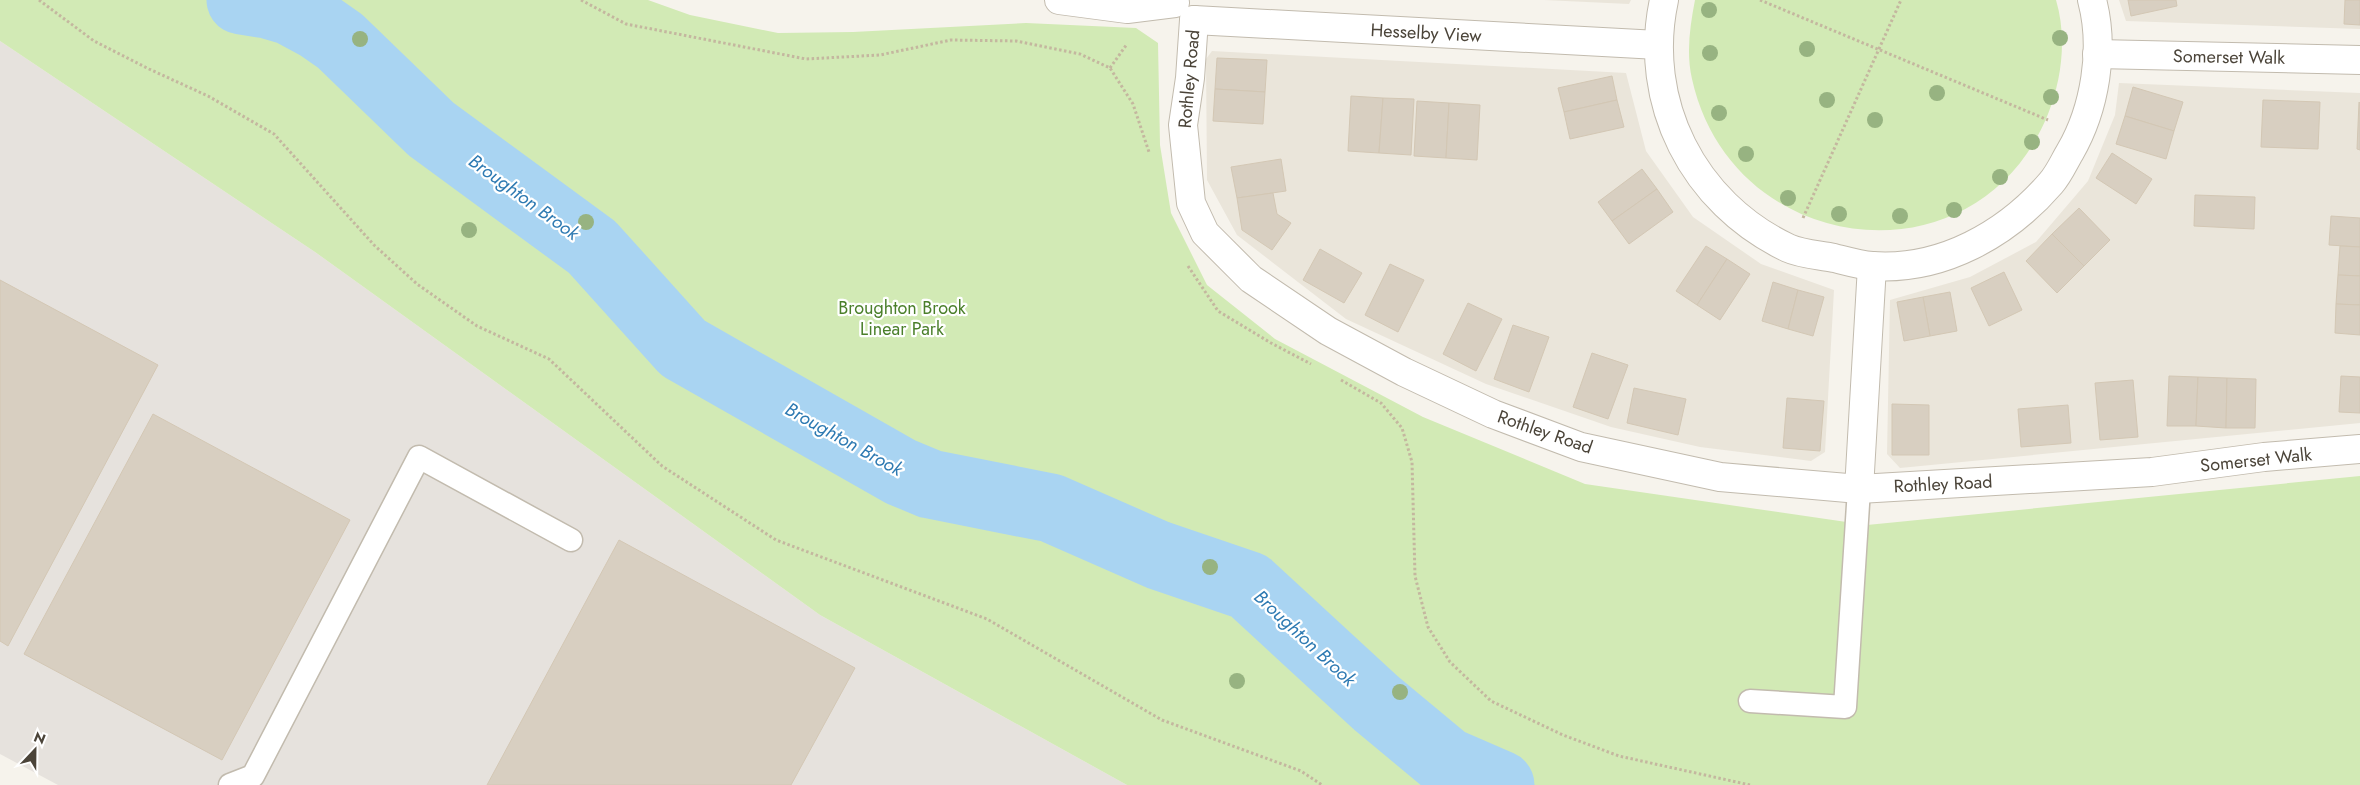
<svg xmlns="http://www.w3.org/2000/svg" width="2360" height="785" font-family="Jost,sans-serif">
<rect width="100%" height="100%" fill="#f6f3ec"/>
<!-- residential -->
<g fill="#eae5da">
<path d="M1544 0H1631L1629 4Z"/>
<path d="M2119 0H2360V29L2126 21Z"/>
<path d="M1212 51 1626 73 1646 151 1693 217 1761 264 1834 290 1825 452 1811 461 1700 447 1611 427 1486 384 1346 319 1237 235 1207 180 1206 59Z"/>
<path d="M2119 83 2360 93V423L1900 468 1887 454 1890 300 1970 277 2036 242 2088 181 2115 115Z"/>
</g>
<!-- industrial -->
<path fill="#e6e2dd" d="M0 41 315 252 820 615 1127 785H58L0 754Z"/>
<!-- green -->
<g fill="#d2eab5">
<path d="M0 0H648L690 15 778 33 853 32 1026 23 1136 28 1158 43 1160 145 1171 213 1207 285 1275 339 1423 417 1585 484 1867 525 2360 476V785H1127L820 615 315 252 0 41Z"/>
<path d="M1695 0H2056C2067 37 2062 79 2048 114 1978 288 1732 259 1692 79 1686 53 1690 26 1695 0Z"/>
</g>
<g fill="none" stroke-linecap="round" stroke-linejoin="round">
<!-- river -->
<path stroke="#a9d4f2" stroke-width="69" d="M241 0 267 4 291 11 317 25 340 41 431 129 592 247 683 348 901 472 930 484 1051 508 1158 555 1249 586 1376 703 1447 762 1500 785"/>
</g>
<!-- building -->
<g fill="#d8cfc1" stroke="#d3c7b4">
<path d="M2128 0H2176L2177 6 2131 16Z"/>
<path d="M2345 0H2360V25L2344 24Z"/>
<path d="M1217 58 1267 60 1265 92 1215 89Z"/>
<path d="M1612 76 1617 100 1564 112 1558 88Z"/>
<path d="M2133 87 2183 102 2174 131 2125 116Z"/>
<path d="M1215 89 1265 92 1263 124 1213 121Z"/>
<path d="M1351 96 1383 98 1379 153 1348 151Z"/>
<path d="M1383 98 1414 99 1411 155 1379 153Z"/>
<path d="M1617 100 1624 127 1570 139 1564 112Z"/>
<path d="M2263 100 2320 102 2318 149 2261 147Z"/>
<path d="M1417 101 1449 103 1446 158 1414 156Z"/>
<path d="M2359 102 2360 103V150L2357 149Z"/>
<path d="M1449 103 1480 105 1477 160 1446 158Z"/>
<path d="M2125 116 2174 131 2166 159 2116 144Z"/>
<path d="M2112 153 2152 179 2136 204 2096 178Z"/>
<path d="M1281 159 1286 191 1237 198 1231 167Z"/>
<path d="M1642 169 1657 189 1612 221 1598 202Z"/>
<path d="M1657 189 1673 212 1629 244 1612 221Z"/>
<path d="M1273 193 1277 214 1291 223 1272 250 1242 230 1237 198Z"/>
<path d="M2195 195 2255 197 2254 229 2194 226Z"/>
<path d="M2079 208 2110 240 2084 266 2052 234Z"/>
<path d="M2331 216 2360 218V247L2329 245Z"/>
<path d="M2052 234 2084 266 2057 293 2026 261Z"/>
<path d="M1706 246 1727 259 1697 305 1676 291Z"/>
<path d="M2340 246 2360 247V276L2338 275Z"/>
<path d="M1320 249 1362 273 1344 303 1303 280Z"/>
<path d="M1727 259 1750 274 1720 320 1697 305Z"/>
<path d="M1390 264 1424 280 1398 332 1365 315Z"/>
<path d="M2004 272 2022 310 1989 326 1971 288Z"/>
<path d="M2338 275 2360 276V305L2336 304Z"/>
<path d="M0 280 158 365 8 646 0 641Z"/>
<path d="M1773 282 1798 290 1788 329 1762 321Z"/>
<path d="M1798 290 1824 297 1813 336 1788 329Z"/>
<path d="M1950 292 1957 331 1930 336 1923 297Z"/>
<path d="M1923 297 1930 336 1904 341 1897 302Z"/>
<path d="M1468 303 1502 319 1476 371 1443 354Z"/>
<path d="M2336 304 2360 305V335L2335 333Z"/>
<path d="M1513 325 1549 337 1529 392 1494 379Z"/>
<path d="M1592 353 1628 365 1608 419 1573 407Z"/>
<path d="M2169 376 2198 377 2196 426H2167Z"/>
<path d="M2341 376 2360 377V413L2339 412Z"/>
<path d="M2198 377 2227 378 2226 428 2196 426Z"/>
<path d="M2227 378 2256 379 2255 428H2226Z"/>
<path d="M2133 380 2138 437 2100 440 2095 383Z"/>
<path d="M1634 388 1686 399 1678 435 1627 423Z"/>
<path d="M1787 398 1824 401 1820 451 1783 448Z"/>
<path d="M1892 404 1929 405V455H1892Z"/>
<path d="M2068 405 2071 443 2021 447 2018 409Z"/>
<path d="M153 414 350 520 222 760 24 654Z"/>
<path d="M619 540 855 668 791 785H487Z"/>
</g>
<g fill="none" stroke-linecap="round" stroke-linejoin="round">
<defs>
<g id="service">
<path d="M1750 701 1845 707 1859 489"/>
<path d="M230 785 253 776 419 457 571 540"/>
</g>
<g id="minor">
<path d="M1059 0 1127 9 1175 3"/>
<path d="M1664 0C1642 102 1693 203 1788 248 1801 254 1819 255 1834 258 1846 261 1860 265 1872 266 1942 271 2007 234 2051 183 2059 174 2064 162 2070 152 2095 109 2105 49 2092 0"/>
<path d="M1194 20 1190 78 1183 125 1191 203 1205 233 1251 279 1328 331 1404 372 1493 414 1581 447 1720 477 1859 489 2152 472 2264 457 2360 449"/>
<path d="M1194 20 1658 45"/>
<path d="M2097 54 2360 60"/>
<path d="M1859 489 1872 266"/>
</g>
</defs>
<!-- service casing -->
<use href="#service" stroke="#c2bbae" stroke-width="25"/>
<!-- minor casing -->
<use href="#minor" stroke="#c2bbae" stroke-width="30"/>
<!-- path -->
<g stroke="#c4b79f" stroke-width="3" stroke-dasharray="2.5 2.5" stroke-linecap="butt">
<path d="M39 0 94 41 149 69 208 96 274 134 374 245 417 284 477 326 549 359 662 466 776 540 987 619 1162 720 1301 771 1322 785"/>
<path d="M581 0 626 24 806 59 880 55 951 40 1016 41 1080 54 1110 68 1133 104 1149 152"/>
<path d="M1760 0 2048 120"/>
<path d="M1110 68 1127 44"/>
<path d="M1803 218 1901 0"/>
<path d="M1188 266 1218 311 1271 343 1311 364"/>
<path d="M1341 380 1381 403 1402 428 1412 462 1415 576 1428 627 1450 662 1491 701 1563 735 1619 756 1750 785"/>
</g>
<!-- service -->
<use href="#service" stroke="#fff" stroke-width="22"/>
<!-- minor -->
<use href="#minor" stroke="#fff" stroke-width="28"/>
</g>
<!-- trees -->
<g fill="#97b381">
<circle cx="1709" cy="10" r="8"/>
<circle cx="2060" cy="38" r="8"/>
<circle cx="360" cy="39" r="8"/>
<circle cx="1807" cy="49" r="8"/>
<circle cx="1710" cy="53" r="8"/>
<circle cx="1937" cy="93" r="8"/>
<circle cx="2051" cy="97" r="8"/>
<circle cx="1827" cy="100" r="8"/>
<circle cx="1719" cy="113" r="8"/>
<circle cx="1875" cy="120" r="8"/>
<circle cx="2032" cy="142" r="8"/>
<circle cx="1746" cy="154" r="8"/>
<circle cx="2000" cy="177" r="8"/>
<circle cx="1788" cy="198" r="8"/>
<circle cx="1954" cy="210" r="8"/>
<circle cx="1839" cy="214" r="8"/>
<circle cx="1900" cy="216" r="8"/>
<circle cx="586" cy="222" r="8"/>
<circle cx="469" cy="230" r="8"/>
<circle cx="1210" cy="567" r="8"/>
<circle cx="1237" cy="681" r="8"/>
<circle cx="1400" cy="692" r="8"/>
</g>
<g text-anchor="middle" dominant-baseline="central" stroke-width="4.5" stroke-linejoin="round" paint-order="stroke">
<!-- street labels -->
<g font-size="18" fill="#4b4439" stroke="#fff">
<text transform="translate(1426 33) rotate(3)">Hesselby View</text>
<text transform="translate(2229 57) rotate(1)">Somerset Walk</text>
<text transform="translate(1189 79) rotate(-85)">Rothley Road</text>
<text transform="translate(1545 432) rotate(19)">Rothley Road</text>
<text transform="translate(2256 460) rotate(-6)">Somerset Walk</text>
<text transform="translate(1943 484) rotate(-3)">Rothley Road</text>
</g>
<!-- park labels -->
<g font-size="18" fill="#4a7f2a" stroke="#fff">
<text x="902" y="308">Broughton Brook<tspan x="902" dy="21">Linear Park</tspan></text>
</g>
<!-- water labels -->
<g font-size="19" font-style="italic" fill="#2e7ab2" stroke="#fff">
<text transform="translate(524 197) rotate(36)">Broughton Brook</text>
<text transform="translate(844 439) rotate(29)">Broughton Brook</text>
<text transform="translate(1305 638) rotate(43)">Broughton Brook</text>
</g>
</g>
<!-- north arrow -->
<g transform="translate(35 750) rotate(22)" stroke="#ffffff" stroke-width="4" paint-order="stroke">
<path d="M0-4L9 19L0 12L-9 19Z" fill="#4b4439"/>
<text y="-8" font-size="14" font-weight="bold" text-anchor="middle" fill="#4b4439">N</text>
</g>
</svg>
